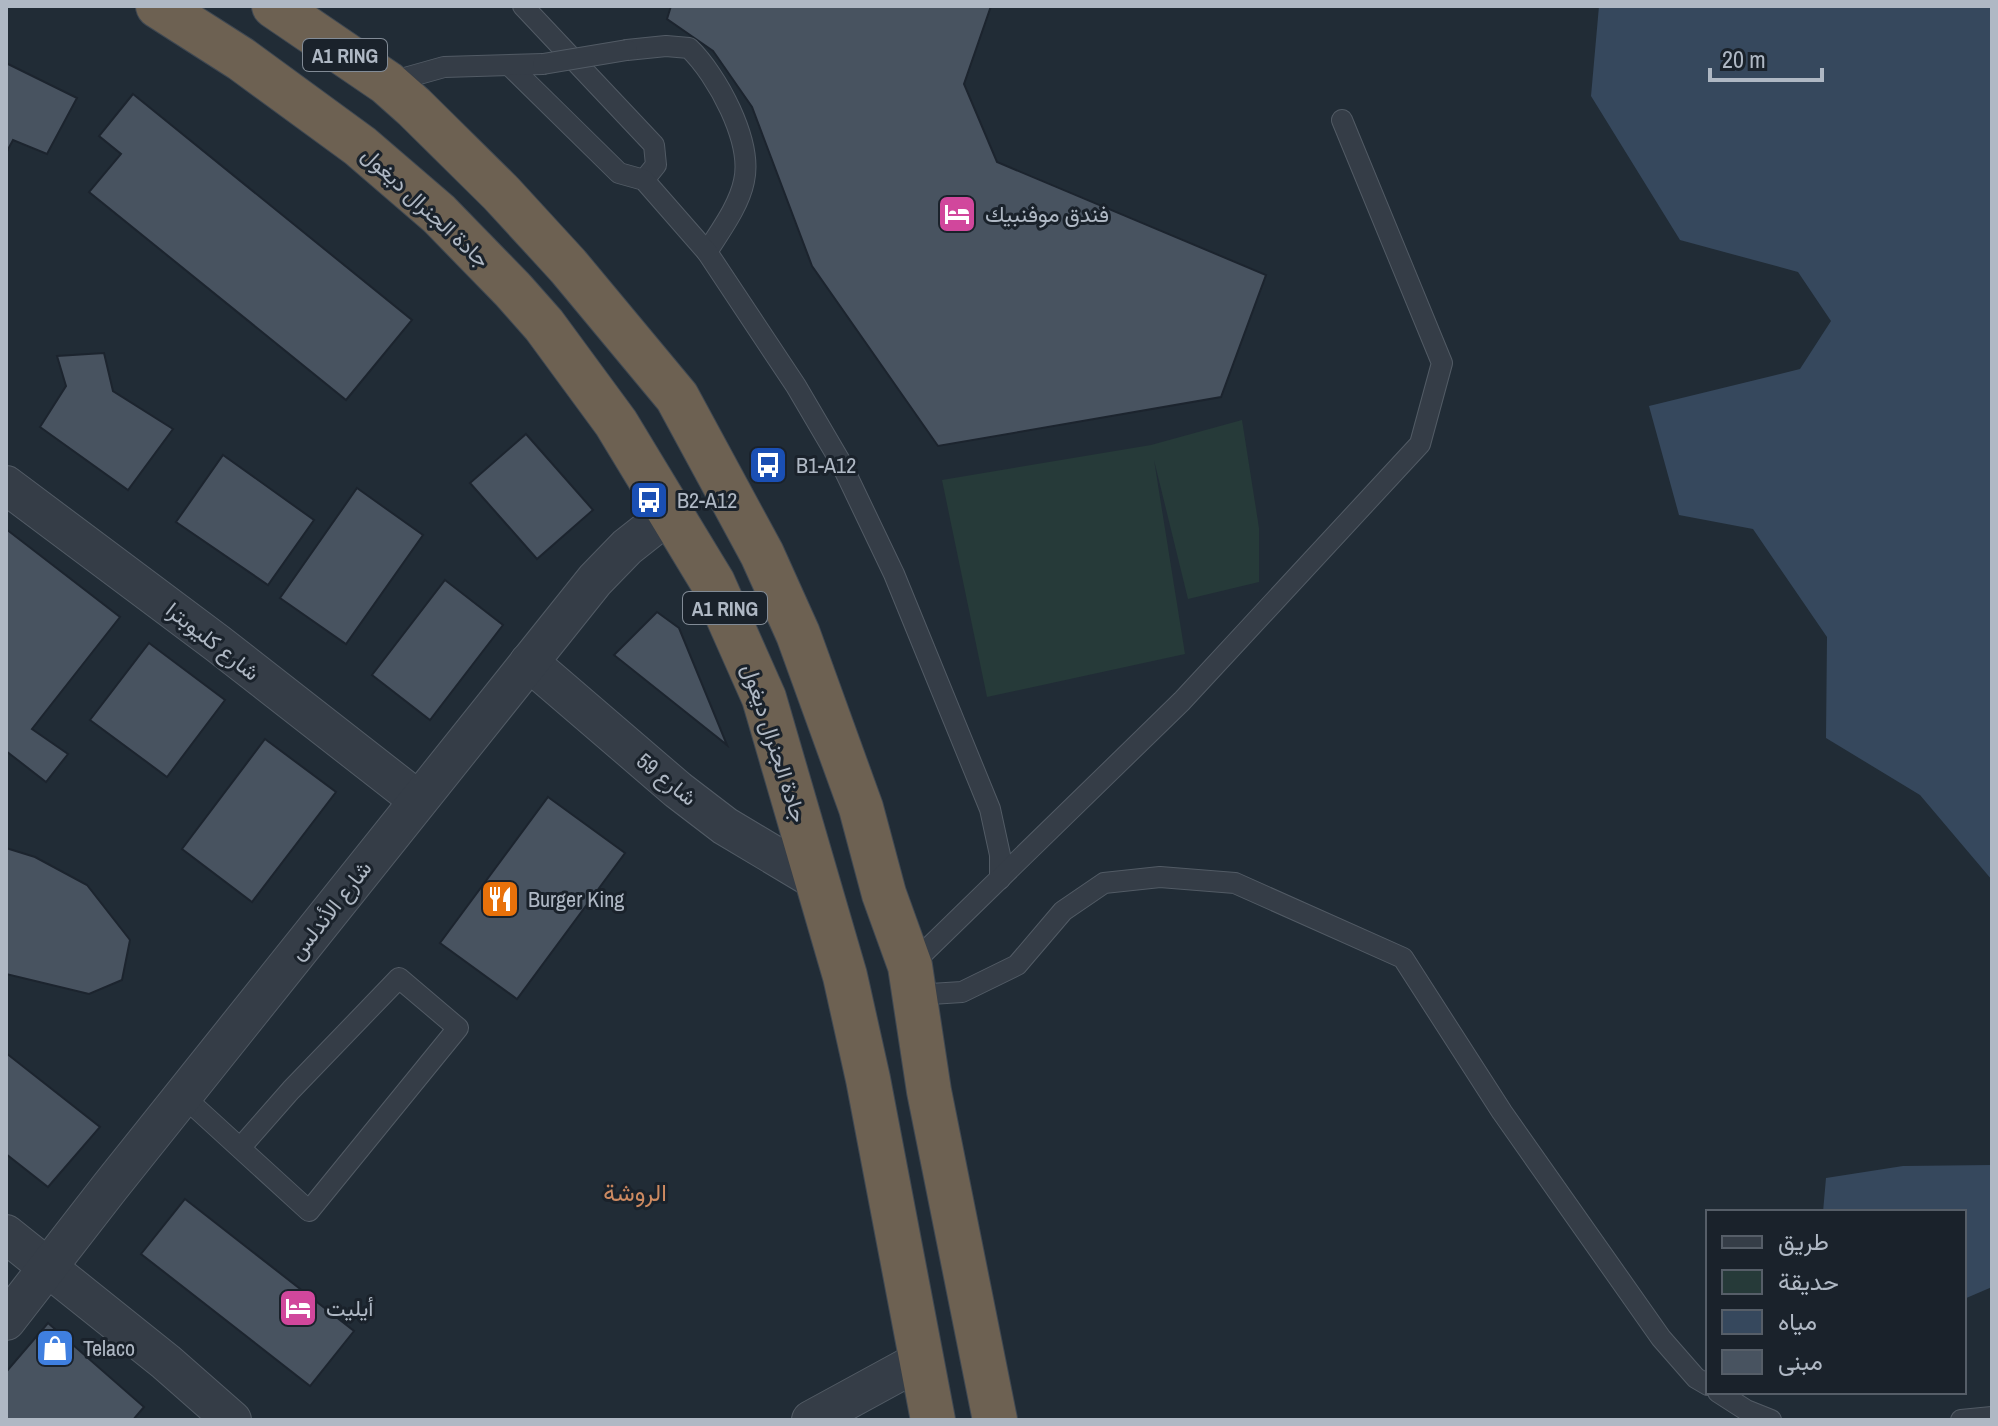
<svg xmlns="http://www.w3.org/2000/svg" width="1998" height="1426" font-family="'Archivo Narrow',Vazirmatn,sans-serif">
<rect width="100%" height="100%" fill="#212c36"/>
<!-- green -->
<path fill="#263a39" d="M1242 420 1259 528V582L1188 599 1154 460 1185 654 987 697 942 480 1151 445Z"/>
<!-- water -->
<g fill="#36485d">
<path d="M1599 6H1992V880L1920 795 1826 738 1827 637 1753 529 1679 515 1649 406 1800 369 1831 321 1798 272 1680 240 1591 96Z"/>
<path d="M1992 1165V1287L1964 1299V1212H1823L1826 1178 1903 1166Z"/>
</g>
<!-- building -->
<g fill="#485360" stroke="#1c242e" stroke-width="2">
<path d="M671 6H991L964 84 997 162 1266 275 1221 397 938 446 812 266 752 107 713 51 667 19Z"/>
<path d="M6 63 77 98 47 154 13 140 6 153Z"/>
<path d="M133 94 412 320 346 400 89 192 121 154 99 136Z"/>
<path d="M104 353 113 391 173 429 128 490 40 427 66 386 57 356Z"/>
<path d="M526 434 593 510 537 559 470 483Z"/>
<path d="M223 455 314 520 268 585 176 522Z"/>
<path d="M357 488 423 535 346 644 280 598Z"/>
<path d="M6 529 120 617 32 729 68 754 46 782 6 751Z"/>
<path d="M445 580 503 625 430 720 372 675Z"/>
<path d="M657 612 679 628 727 745 614 655Z"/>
<path d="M149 643 225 700 167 777 90 720Z"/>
<path d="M265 739 336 792 252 902 182 849Z"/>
<path d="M548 797 625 853 517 999 440 943Z"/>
<path d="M6 848 35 857 87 885 130 940 122 980 89 994 6 974Z"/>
<path d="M6 1053 100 1127 48 1187 6 1154Z"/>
<path d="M185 1199 354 1331 310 1386 141 1254Z"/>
<path d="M48 1323 144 1407 133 1420H6V1372Z"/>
</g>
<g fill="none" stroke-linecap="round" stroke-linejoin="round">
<defs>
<g id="lane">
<path d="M523 6 654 145 656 165 644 180"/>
<path d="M627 50 666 46 689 48C717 75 753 141 744 181 739 206 720 231 707 252"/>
<path d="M510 66 619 173 644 180 707 252 796 386 840 461 894 574 990 809 1000 855V879"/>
<path d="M387 83 444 67 543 64"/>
<path d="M910 966 1182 701 1420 444 1442 363 1342 120"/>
<path d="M915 995 962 992 1017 965 1063 911 1104 883 1160 877 1235 883 1403 958 1502 1112 1661 1338 1696 1378 1708 1385"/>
<path d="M183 1096 309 1211 458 1028 399 978 291 1090 240 1148"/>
<path d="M1718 1392 1746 1410 1771 1420"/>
<path d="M1961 1420 1992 1417"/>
</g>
<g id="street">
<path d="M6 485 217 643 418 800"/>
<path d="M529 662 678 790 725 826 817 881"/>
<path d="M6 1234 166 1362 232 1420"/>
<path d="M6 1321 110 1187 595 580 627 547 670 513"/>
<path d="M811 1420 921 1360"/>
</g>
<g id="highway">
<path d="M158 6 241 59 360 146 439 214 513 290 544 325 616 423 713 583 764 698 845 976 868 1079 933 1420"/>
<path d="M274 6 387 83 414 107 501 193 568 266 677 397 762 554 798 634 861 808 884 894 910 966 929 1091 995 1420"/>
</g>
</defs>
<!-- lane casing -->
<use href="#lane" stroke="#525b65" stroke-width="22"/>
<!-- street casing -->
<use href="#street" stroke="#525b65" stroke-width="40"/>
<!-- highway casing -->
<use href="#highway" stroke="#3f4852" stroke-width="46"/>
<!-- lane -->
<use href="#lane" stroke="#353d47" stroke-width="20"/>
<!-- street -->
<use href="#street" stroke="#353d47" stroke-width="38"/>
<!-- highway -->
<use href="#highway" stroke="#6d6152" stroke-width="44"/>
<defs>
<path id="lane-bridge" d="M543 64 627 50"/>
</defs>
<!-- lane-bridge casing -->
<use href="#lane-bridge" stroke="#525b65" stroke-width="22" stroke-linecap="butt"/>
<!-- lane-bridge -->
<use href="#lane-bridge" stroke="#353d47" stroke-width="20"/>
</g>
<!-- icons -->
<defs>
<symbol id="hotel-square" viewBox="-11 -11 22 22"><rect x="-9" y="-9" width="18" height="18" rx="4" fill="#d1479c" stroke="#1a222b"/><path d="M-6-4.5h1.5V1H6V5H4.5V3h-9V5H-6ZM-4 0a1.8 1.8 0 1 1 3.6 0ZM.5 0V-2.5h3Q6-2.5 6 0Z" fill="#fff"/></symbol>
<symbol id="bus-square" viewBox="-11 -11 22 22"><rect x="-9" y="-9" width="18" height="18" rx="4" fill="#1a4fb4" stroke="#1a222b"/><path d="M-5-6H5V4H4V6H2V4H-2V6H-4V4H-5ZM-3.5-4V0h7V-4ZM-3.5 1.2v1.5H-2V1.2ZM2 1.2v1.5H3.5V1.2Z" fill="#fff"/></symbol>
<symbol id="restaurant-square" viewBox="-11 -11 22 22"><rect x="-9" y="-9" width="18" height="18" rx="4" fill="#e8710a" stroke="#1a222b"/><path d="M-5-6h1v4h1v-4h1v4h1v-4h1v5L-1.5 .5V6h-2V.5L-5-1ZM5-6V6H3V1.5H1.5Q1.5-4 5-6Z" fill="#fff"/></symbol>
<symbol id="shop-square" viewBox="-11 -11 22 22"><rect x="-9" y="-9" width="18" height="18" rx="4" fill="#3f7fe0" stroke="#1a222b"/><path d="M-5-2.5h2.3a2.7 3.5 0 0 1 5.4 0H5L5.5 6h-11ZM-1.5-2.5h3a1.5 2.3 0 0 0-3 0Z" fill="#fff"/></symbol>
</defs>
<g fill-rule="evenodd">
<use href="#hotel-square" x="935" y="192" width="44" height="44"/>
<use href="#bus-square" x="746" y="443" width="44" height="44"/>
<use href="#bus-square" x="627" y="478" width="44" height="44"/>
<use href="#restaurant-square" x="478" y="877" width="44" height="44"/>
<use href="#hotel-square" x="276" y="1286" width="44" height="44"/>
<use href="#shop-square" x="33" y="1326" width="44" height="44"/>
</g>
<g text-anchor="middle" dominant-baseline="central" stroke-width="6" stroke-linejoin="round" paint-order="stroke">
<!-- shield labels -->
<g fill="#1a222b" stroke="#828b96" stroke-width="2">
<rect x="303" y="39" width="84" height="32" rx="6"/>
<rect x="683" y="592" width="84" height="32" rx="6"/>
</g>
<g font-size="20" font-weight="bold" fill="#afb8c4">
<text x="345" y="55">A1 RING</text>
<text x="725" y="608">A1 RING</text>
</g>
<!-- street labels -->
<g font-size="22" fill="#afb8c4" stroke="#1a222b">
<text transform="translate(426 207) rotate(43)">جادة الجنرال ديغول</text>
<text transform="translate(213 641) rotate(38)">شارع كليوبترا</text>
<text transform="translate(775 743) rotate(72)">جادة الجنرال ديغول</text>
<text transform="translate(667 779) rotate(39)">شارع 59</text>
<text transform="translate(330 910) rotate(-52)">شارع الأندلس</text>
</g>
<!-- poi labels -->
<g font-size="22" fill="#afb8c4" stroke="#1a222b" text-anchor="start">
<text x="985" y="214">فندق موفنبيك</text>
<text x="796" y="465">B1-A12</text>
<text x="677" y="500">B2-A12</text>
<text x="528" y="899">Burger King</text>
<text x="326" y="1308">أيليت</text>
<text x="83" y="1348">Telaco</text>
</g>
<!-- neighbourhood labels -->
<g font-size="24" fill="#cd8a61" stroke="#1a222b">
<text x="635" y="1192">الروشة</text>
</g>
</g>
<!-- border -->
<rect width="1998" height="1426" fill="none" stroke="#afb8c4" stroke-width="16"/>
<!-- legend -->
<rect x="1706" y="1210" width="260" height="184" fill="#1a222b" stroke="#565e68" stroke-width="2"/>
<rect x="1722" y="1236" width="40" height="12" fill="#353d47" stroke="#565e68" stroke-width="2"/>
<text x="1778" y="1250" font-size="24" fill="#afb8c4">طريق</text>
<rect x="1722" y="1270" width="40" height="24" fill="#263a39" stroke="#565e68" stroke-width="2"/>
<text x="1778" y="1290" font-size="24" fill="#afb8c4">حديقة</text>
<rect x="1722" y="1310" width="40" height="24" fill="#36485d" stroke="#565e68" stroke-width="2"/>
<text x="1778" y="1330" font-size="24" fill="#afb8c4">مياه</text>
<rect x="1722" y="1350" width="40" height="24" fill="#485360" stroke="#565e68" stroke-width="2"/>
<text x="1778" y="1370" font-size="24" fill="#afb8c4">مبنى</text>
<!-- scale -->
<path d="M1710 68v12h112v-12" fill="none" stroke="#afb8c4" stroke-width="4"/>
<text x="1722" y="68" font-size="24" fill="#afb8c4" stroke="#1a222b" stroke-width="6" paint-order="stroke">20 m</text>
</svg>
